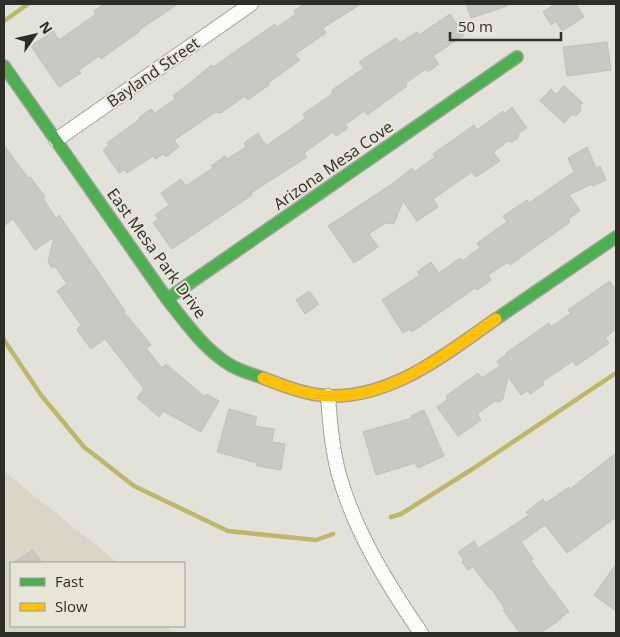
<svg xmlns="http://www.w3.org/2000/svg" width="620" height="637" font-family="'Open Sans',sans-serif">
<rect width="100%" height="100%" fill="#e2e2da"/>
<!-- built -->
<path fill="#d8d7c7" d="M4 469 7 474 118 563H11V626H166L172 633H4Z"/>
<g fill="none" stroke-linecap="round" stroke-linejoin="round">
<!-- stream -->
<g stroke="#beb768" stroke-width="4.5">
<path d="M4 21 28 4"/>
<path d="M4 340 41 395 84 447 134 486 228 531 316 540 333 534"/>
<path d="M391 517 401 514 474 468 616 373"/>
</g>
</g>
<!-- building -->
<g fill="#c9c9c3" stroke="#c0c0ba">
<path d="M104 4H178L139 30 140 31 101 59 99 56 79 70 81 73 59 87 31 46 53 31 59 40 96 14 94 11Z"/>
<path d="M304 4H361L323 28 326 33 295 54 300 60 268 83 269 85 248 100 245 96 221 113 215 112 192 128 174 140 179 147 166 157 163 154 155 159 153 156 127 173 124 170 119 173 103 150 109 145 107 143 140 119 139 118 151 109 155 113 175 99 173 96 212 65 213 67 275 24 277 27 296 14 294 11Z"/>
<path d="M466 4H507V6L471 18Z"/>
<path d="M555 4H576L584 17 562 31 556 21 551 25 543 12Z"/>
<path d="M450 14 464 35 433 56 439 64 428 72 426 69 406 83 407 86 367 115 364 111 345 125 348 128 336 136 333 132 304 153 307 157 251 193 252 195 172 249 153 223 158 219 155 215 169 205 161 193 181 179 186 186 213 168 211 166 225 156 227 159 246 147 244 143 258 133 266 146 306 118 303 114 332 94V90L364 68 359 62 396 38 400 43 417 32 419 35Z"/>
<path d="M607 42 611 70 567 76 563 47Z"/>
<path d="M564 86 583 103 580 106 581 111 577 115H571L564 123 540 101 551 89 556 94Z"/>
<path d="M512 107 527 128 519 133 518 138 512 142 508 141 493 152 500 161 476 177 472 172 433 199 438 207 417 221 403 201 394 224 385 223 369 234 378 247 354 263 328 226 392 184 412 168 414 172 435 157 433 154 474 125 477 130 503 111 505 113Z"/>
<path d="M4 145 28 178 30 177 37 186 45 196 43 198 56 219 59 215 110 289 125 311 124 312 151 345 146 348 162 368 166 364 205 397 206 394 219 401 201 432 163 411 159 417 137 398 144 389 105 339 91 349 77 330 81 325 57 291 67 284 56 267H51L48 262 54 237 35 250 13 219 4 226Z"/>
<path d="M587 147 596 168 600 166 606 180 593 186 592 184 569 195 580 211 568 219 570 222 510 265 508 262 488 275 491 280 477 290 475 288 412 332 410 329 403 333 382 300 420 275 417 272 431 262 439 273 460 258 462 261 480 248 477 243 507 222 503 216 527 200 529 203 574 172 568 158Z"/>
<path d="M610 281 616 290V329L605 338 609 343 576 366 573 361 542 382 544 384 530 394 528 390 521 395 508 377 503 399 499 402 495 401 477 414 481 420 458 436 437 407 448 399 446 396 478 373 482 378 500 366 497 361 507 354 506 353 549 323 551 327 571 313 568 310Z"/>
<path d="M309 291 319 304 305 314 296 300Z"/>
<path d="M229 409 257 417 254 426 274 429 272 442 285 444 281 470 257 466V463L217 452Z"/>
<path d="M424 410 444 456 418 468 415 463 376 475 363 432 412 418 411 416Z"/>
<path d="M616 453V517L567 553 545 525 521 542 533 559 531 561 569 612 560 618 561 619 541 633H520L503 610 505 609 491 588 490 589 473 567 468 570 462 562 464 560 458 552 474 541 479 548 529 515 526 512 543 499 546 503 569 487 570 489Z"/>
<path d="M33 550 42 563H13Z"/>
<path d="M616 564V611L594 595Z"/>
</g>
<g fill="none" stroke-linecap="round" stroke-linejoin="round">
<defs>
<g id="street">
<path d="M56 140 251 4"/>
<path d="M328 396C330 423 332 449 339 475 355 532 388 585 421 633"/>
</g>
<g id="fast">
<path d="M4 66 167 299C185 322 204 349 230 365 240 371 252 374 263 378"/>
<path d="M167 299 517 57"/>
<path d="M496 319 616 237"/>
</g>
<path id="slow" d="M263 378C284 386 306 395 329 396 393 398 447 353 496 319"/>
</defs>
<!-- street casing -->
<use href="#street" stroke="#a2a29c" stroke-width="16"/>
<!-- fast casing -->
<use href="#fast" stroke="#a2a29c" stroke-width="14"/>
<!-- slow casing -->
<use href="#slow" stroke="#a2a29c" stroke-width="14"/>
<!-- street -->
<use href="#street" stroke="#fbfbf9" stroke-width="14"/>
<!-- fast -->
<use href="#fast" stroke="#4caf50" stroke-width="11"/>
<!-- slow -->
<use href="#slow" stroke="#ffc107" stroke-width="11"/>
</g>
<g text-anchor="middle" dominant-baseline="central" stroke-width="4" stroke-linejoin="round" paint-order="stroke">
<!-- street labels -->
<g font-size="16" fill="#2e2e28" stroke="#e6e5d7">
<text transform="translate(153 72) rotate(-35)">Bayland Street</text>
<text transform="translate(333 165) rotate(-35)">Arizona Mesa Cove</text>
<text transform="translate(157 253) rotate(54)">East Mesa Park Drive</text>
</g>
</g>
<!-- border -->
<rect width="620" height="637" fill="none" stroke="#2e2e28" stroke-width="10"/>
<!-- legend -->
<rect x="10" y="562" width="175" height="65" fill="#e6e5d7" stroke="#9c9c91"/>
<rect x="20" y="578" width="25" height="8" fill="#4caf50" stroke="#9c9c91"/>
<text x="55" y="587" font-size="15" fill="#2e2e28">Fast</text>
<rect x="20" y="603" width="25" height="8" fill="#ffc107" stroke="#9c9c91"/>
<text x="55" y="612" font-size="15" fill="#2e2e28">Slow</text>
<!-- north arrow -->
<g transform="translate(35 35) rotate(56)" stroke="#e6e5d7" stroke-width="4" paint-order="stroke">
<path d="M0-4L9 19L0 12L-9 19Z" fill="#2e2e28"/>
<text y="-8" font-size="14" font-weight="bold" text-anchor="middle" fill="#2e2e28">N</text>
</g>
<!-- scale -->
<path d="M450 32v8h111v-8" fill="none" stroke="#2e2e28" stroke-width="2.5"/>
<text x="458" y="32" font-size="15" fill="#2e2e28" stroke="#e6e5d7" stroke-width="4" paint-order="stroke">50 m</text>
</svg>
